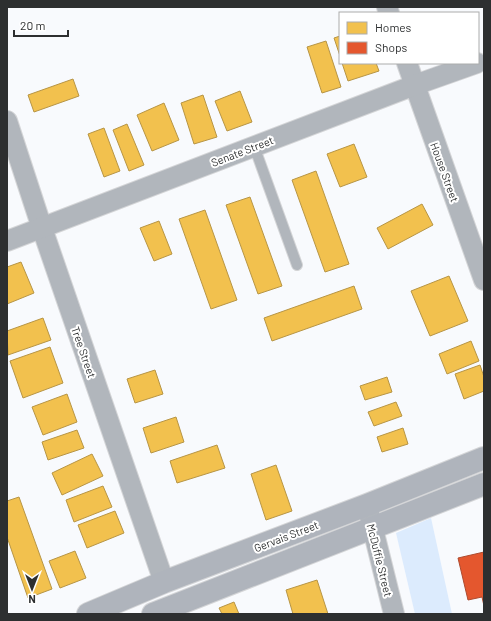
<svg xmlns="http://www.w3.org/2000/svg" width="491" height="621" font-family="Barlow,sans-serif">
<rect width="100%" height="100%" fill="#f8fafd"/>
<!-- green -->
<path fill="#dcebfd" d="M431 518 452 614H415L396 533Z"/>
<!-- homes -->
<g fill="#f2c14e" stroke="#b79545">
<path d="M340 36V56L334 38Z"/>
<path d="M326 41 341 87 322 93 307 47Z"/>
<path d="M342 63H376L379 71 348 81Z"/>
<path d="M73 79 79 96 34 112 28 95Z"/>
<path d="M240 91 252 122 227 131 215 101Z"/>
<path d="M203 95 217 137 194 144 181 103Z"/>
<path d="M164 103 179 140 152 151 137 115Z"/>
<path d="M127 124 144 165 129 171 113 130Z"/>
<path d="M104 128 120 171 104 177 88 134Z"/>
<path d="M354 144 367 177 340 187 327 154Z"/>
<path d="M316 171 349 264 325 272 292 180Z"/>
<path d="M250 197 282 286 258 294 226 205Z"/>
<path d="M422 204 433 225 388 249 377 228Z"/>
<path d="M205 210 237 300 211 309 179 219Z"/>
<path d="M159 221 172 254 154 261 140 228Z"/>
<path d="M21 262 34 293 7 304V267Z"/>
<path d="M449 276 468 321 430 336 411 291Z"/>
<path d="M354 286 362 309 272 341 264 318Z"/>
<path d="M43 318 51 340 8 355 7 331Z"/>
<path d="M471 341 479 361 447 374 439 354Z"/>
<path d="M50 347 63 383 23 398 10 361Z"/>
<path d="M480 365 484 377V391L464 399 455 374Z"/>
<path d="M155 370 163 394 135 403 127 379Z"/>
<path d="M387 377 392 392 365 400 360 386Z"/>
<path d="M67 394 77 422 43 435 32 407Z"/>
<path d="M396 402 402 416 374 426 368 412Z"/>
<path d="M176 417 184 442 151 453 143 428Z"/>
<path d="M403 428 408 444 382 452 377 437Z"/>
<path d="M77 430 84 448 48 460 42 442Z"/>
<path d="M217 445 225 468 177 483 170 461Z"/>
<path d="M92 454 103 476 62 495 52 473Z"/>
<path d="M276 465 292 511 266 520 251 474Z"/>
<path d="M103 486 112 507 74 522 66 500Z"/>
<path d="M19 497 52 589 28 598 7 537V501Z"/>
<path d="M115 511 124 533 87 548 78 525Z"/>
<path d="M75 551 86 578 60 588 49 561Z"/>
<path d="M317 580 328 614H293L286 590Z"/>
<path d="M234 602 239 614H222L219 608Z"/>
</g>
<!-- shops -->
<path fill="#e4572e" stroke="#ad4b2f" d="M484 552V606L482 597 468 600 458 558Z"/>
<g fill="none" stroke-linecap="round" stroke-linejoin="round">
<defs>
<path id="lane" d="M254 146 297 265"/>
<g id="street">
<path d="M387 7 389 13"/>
<path d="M407 63 484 280"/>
<path d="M7 121 42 228 164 582"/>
<path d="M7 241 415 85 477 63"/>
<path d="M367 505 394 614"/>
</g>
<g id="secondary">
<path d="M88 614 164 582 367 505 484 458"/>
<path d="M153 614 484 484"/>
</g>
</defs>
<!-- lane casing -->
<use href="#lane" stroke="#d4d5d7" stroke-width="12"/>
<!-- street casing -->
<use href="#street" stroke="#d4d5d7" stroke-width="22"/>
<!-- secondary casing -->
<use href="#secondary" stroke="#d4d5d7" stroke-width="24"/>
<!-- lane -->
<use href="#lane" stroke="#b1b6bc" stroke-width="10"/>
<!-- street -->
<use href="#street" stroke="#b1b6bc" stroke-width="20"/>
<!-- secondary -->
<use href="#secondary" stroke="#afb4bc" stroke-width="22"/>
</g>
<g text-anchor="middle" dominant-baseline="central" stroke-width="4" stroke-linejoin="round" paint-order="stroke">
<!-- street labels -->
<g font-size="11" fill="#2d2f30" stroke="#fff">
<text transform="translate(242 151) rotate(-21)">Senate Street</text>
<text transform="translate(445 172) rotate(70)">House Street</text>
<text transform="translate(84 352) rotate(71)">Tree Street</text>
<text transform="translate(286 536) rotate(-21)">Gervais Street</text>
<text transform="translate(380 560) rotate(76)">McDuffie Street</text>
</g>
</g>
<!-- border -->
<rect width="491" height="621" fill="none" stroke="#2d2f30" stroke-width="16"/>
<!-- legend -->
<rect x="339" y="12" width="140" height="52" fill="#ffffff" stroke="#abacac"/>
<rect x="347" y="22" width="20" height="12" fill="#f2c14e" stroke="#abacac"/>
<text x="375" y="32" font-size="12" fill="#2d2f30">Homes</text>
<rect x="347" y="42" width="20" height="12" fill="#e4572e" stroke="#abacac"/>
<text x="375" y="52" font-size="12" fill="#2d2f30">Shops</text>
<!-- north arrow -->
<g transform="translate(32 589) rotate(180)" stroke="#ffffff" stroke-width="3" paint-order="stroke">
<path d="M0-3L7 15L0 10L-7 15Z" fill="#2d2f30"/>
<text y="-6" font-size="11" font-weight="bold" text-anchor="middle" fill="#2d2f30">N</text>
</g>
<!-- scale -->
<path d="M14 30v6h54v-6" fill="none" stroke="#2d2f30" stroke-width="2"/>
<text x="20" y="30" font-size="12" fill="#2d2f30" stroke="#ffffff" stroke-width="3" paint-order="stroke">20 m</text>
</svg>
